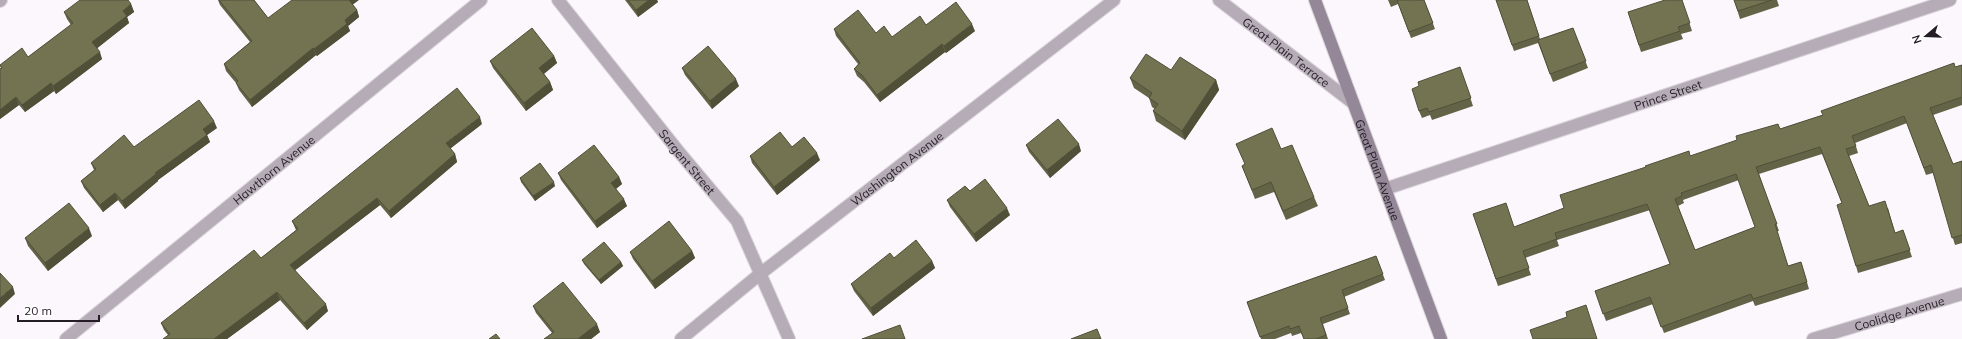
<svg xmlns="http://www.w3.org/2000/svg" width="1962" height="339" font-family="Mulish,sans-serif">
<rect width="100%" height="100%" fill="#fbf7fc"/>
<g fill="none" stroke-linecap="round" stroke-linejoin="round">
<defs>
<g id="minor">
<path id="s1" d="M558 0 679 152 737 221 789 339"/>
<path id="s2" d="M1219 0 1353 103"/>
<path d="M0 1 1 0"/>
<path id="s3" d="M1385 189 1950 0"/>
<path id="s4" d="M66 339 481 0"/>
<path id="s5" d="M681 339 760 274 1114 0"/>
<path id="s6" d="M1813 339 1962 294"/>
</g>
<g id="secondary">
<path id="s7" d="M1315 0 1441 339"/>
</g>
</defs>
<!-- minor casing -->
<use href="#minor" stroke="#d9d4da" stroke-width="14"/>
<!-- secondary casing -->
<use href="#secondary" stroke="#d9d4da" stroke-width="14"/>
<!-- minor -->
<use href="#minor" stroke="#b5acb7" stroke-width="12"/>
<!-- secondary -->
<use href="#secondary" stroke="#948797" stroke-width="12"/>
</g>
<!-- wall -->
<g fill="#636347" fill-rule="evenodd">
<path d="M218 0H254L268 18 352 5 357 10 359 17 348 26 350 31 317 56 316 55 252 107 239 90 236 83 226 71 224 64 250 42 220 5Z"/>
<path d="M625 0H657L658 2 638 17Z"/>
<path d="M1388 0H1424L1435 29 1411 38 1398 4 1391 7Z"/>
<path d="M1496 0H1527L1540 39 1573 28 1588 68 1553 82 1538 43 1514 51Z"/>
<path d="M1682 0 1692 31 1681 34 1683 39 1641 52 1628 12Z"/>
<path d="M1734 0H1777L1779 6 1740 19Z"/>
<path d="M131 4 134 12 127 17 129 23 97 48 102 59 56 94 54 91 25 112 19 105 0 119V69L1 68 0 66 28 57 71 25 67 19 64 12Z"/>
<path d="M926 25 975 31 946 53 945 52 880 102 864 82 857 76 854 69 858 64 836 36 834 29 876 33 892 37Z"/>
<path d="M554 56 557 63 544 74 550 82 553 90 526 111 493 68 490 61Z"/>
<path d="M1962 65V105L1933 115 1953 164 1962 161V243L1955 245 1933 173 1926 175 1907 123 1855 143 1858 153 1849 156 1869 206 1888 208 1895 233 1903 230 1912 257 1858 273 1856 266 1842 203 1822 154 1759 174 1779 231H1777L1788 266 1801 262 1809 289 1755 306 1753 301 1664 333 1653 304 1606 321 1595 291 1670 264 1650 210 1557 240 1559 246 1525 258 1531 275 1498 286 1473 214 1514 227 1564 208 1690 156 1780 129 1823 115ZM1739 180 1755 227 1695 250 1678 206 1684 203 1683 200Z"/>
<path d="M1460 67 1473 106 1432 120 1430 115 1422 118 1419 111V86Z"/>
<path d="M682 68 739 86 712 109 685 75Z"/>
<path d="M1171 70 1216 80 1219 90 1185 140 1156 121 1153 111 1155 109 1152 107 1149 98 1134 88 1130 78Z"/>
<path d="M482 124 450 149 455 154 457 162 391 218 380 205 295 270 328 311 307 330 280 300 227 339H163L168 335 164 330 161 323 261 258 296 230 295 228 292 221Z"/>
<path d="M217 128 207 135 210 142 158 180V181L125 209 118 200 103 212 84 188 81 181 94 170 91 163 134 147Z"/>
<path d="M1236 144 1281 149 1314 197 1318 206 1286 220 1274 192 1255 199 1242 166 1245 164Z"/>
<path d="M1026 145 1081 151 1050 178 1029 152Z"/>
<path d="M792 147 820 160 777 195 752 163 750 156Z"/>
<path d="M558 173 619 177 622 184 616 189 627 206 597 228 561 180Z"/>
<path d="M520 178 555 186 535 201 521 182Z"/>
<path d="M970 191 1010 215 976 242 950 207 947 200Z"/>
<path d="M92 236 48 271 28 246 25 238Z"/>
<path d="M692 251 695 258 655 289 633 259 630 252Z"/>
<path d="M1376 256 1385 280 1344 297 1350 314 1323 324 1328 339H1304L1301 333 1292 336 1291 333 1275 339H1261L1247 302Z"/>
<path d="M894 258 932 261 935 268 873 316 854 291 851 284Z"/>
<path d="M582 260 621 262 623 266 601 284 584 264Z"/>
<path d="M533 306 600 332 591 339H544L552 333 536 313Z"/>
</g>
<!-- shaded-wall -->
<g fill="#505039">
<path d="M348 0H359L351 6Z"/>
<path d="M649 0H657L658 2 638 17 636 10Z"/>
<path d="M131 4 134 12 127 17 129 23 95 50 92 42 123 11Z"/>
<path d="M357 10 359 17 348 26 350 31 317 56 314 49 345 20Z"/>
<path d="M972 24 975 31 946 53 944 46Z"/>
<path d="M942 44 945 52 880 102 877 95Z"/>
<path d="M313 48 316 55 252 107 250 100Z"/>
<path d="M100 52 102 59 56 94 53 86Z"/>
<path d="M554 56 557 63 542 75 539 68Z"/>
<path d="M736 79 739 86 712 109 710 101Z"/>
<path d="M1216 80 1219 90 1185 140 1182 131Z"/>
<path d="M550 82 553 90 526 111 524 103Z"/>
<path d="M51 83 54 91 25 112 22 105Z"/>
<path d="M16 97 19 105 0 119V110Z"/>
<path d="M480 117 482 124 448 150 446 143Z"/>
<path d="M214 121 217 128 207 135 210 142 158 180V181L125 209 122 201 155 173 203 129Z"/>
<path d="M1079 144 1081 151 1050 178 1047 170Z"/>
<path d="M817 153 820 160 777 195 774 187Z"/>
<path d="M455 154 457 162 391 218 389 211Z"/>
<path d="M619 177 622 184 614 190 611 183Z"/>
<path d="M554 182 555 186 535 201 533 196Z"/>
<path d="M115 193 118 200 103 212 100 205Z"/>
<path d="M377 198 380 205 293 272 290 265Z"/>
<path d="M624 199 627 206 597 228 595 221Z"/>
<path d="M1007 208 1010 215 976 242 974 234Z"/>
<path d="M89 228 92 236 48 271 45 263Z"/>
<path d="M692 251 695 258 655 289 652 281Z"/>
<path d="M932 261 935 268 873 316 871 308Z"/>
<path d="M621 262 623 266 601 284 599 280Z"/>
<path d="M13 287 15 294 0 308V298Z"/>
<path d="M277 292 280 300 227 339H214Z"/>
<path d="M326 304 328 311 307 330 304 323Z"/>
<path d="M597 324 600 332 591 339H578Z"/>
</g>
<!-- building -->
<g fill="#737352" stroke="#505039" fill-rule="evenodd">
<path d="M80 0H128L131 4 123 11 127 16 92 42 100 52 53 86 51 83 22 105 16 97 0 110V69L2 68 0 65 22 48 28 57 73 23 64 12Z"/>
<path d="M219 0H254L268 18 292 0H349L357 10 345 20 347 24 314 49 313 48 250 100 236 83 238 81 224 64 252 41Z"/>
<path d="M628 0H649L636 10Z"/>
<path d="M1397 0H1424L1433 23 1409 32Z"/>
<path d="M1496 0H1527L1539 36 1512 45Z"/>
<path d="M1665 0H1682L1690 23 1678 27 1680 31 1639 45 1628 12Z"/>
<path d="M1734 0H1772L1738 11Z"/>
<path d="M956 2 972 24 944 46 942 44 877 95 862 75 854 69 860 63 834 29 858 10 876 33 884 26 892 37 920 16 926 25Z"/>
<path d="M532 28 554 56 539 68 550 82 524 103 490 61Z"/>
<path d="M1573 28 1586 61 1550 74 1538 40Z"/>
<path d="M708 46 736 79 710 101 682 68Z"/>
<path d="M1146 54 1171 70 1180 57 1216 80 1182 131 1153 111 1158 104 1149 98 1152 93 1130 78Z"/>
<path d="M1954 63 1955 67 1962 65V97L1930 108 1953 164 1962 161V235L1952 238 1931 165 1924 168 1904 116 1852 136 1856 146 1846 149 1869 206 1885 201 1895 233 1903 230 1910 250 1856 266 1837 205 1842 203 1820 147 1756 167 1777 224H1775L1788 266 1801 262 1807 282 1753 299 1751 294 1661 327 1650 297 1603 314 1595 291 1670 264 1647 204 1555 233 1557 239 1523 251 1529 268 1496 279 1473 214 1506 203 1514 227 1564 208 1560 195 1646 167 1645 166 1689 151 1690 156 1737 140 1736 136 1778 124 1780 129 1823 115 1821 111ZM1736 174 1755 227 1695 250 1675 199 1682 196 1681 193Z"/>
<path d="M1460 67 1471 98 1429 112 1427 108 1419 111 1412 89 1419 86 1418 82Z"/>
<path d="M457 88 480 117 446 143 455 154 389 211 377 198 290 265 326 304 304 323 277 292 214 339H163L170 334 161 323 254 250 261 258 298 229 292 221Z"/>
<path d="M199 100 214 121 203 129 207 135 155 173 156 174 122 201 115 193 100 205 81 181 96 169 91 163 124 135 134 147Z"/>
<path d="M1058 119 1079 144 1047 170 1026 145Z"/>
<path d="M1272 128 1281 149 1292 145 1314 197 1283 211 1271 182 1252 190 1242 166 1245 164 1236 144Z"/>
<path d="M780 132 792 147 804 137 817 153 774 187 750 156Z"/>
<path d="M594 145 619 177 611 183 624 199 595 221 558 173Z"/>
<path d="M540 163 554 182 533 196 520 178Z"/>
<path d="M985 179 1007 208 974 234 947 200 965 186 970 191Z"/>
<path d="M69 203 89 228 45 263 25 238Z"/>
<path d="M669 221 692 251 652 281 630 252Z"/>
<path d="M916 240 932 261 871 308 851 284 890 253 894 258Z"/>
<path d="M604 242 621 262 599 280 582 260Z"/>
<path d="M1376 256 1383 274 1342 290 1348 308 1320 318 1326 335 1316 339H1304L1299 326 1290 329 1289 326 1260 337 1247 302Z"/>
<path d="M0 273 13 287 0 298Z"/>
<path d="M563 282 597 324 578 339H544L554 332 533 306Z"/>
<path d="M1586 305 1597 339H1533L1530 330 1567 317 1566 312Z"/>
<path d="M900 325 905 339H862Z"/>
<path d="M1097 329 1101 339H1071Z"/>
<path d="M496 334 500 339H489Z"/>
</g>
<g text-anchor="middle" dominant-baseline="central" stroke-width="4" stroke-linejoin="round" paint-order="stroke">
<!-- street labels -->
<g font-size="12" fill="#251d26" stroke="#fff">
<text stroke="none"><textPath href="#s2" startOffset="85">Great Plain Terrace</textPath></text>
<text stroke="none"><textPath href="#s3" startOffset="298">Prince Street</textPath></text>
<text stroke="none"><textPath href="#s1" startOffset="207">Sargent Street</textPath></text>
<text stroke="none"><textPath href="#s5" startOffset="275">Washington Avenue</textPath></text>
<text stroke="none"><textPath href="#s4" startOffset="268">Hawthorn Avenue</textPath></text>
<text stroke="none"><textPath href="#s7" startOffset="181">Great Plain Avenue</textPath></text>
<text stroke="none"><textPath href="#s6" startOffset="90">Coolidge Avenue</textPath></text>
</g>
</g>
<!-- north arrow -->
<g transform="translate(1926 36) rotate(251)" stroke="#ffffff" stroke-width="3" paint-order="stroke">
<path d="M0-3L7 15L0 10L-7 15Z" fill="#251d26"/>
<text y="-6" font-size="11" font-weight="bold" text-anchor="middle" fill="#251d26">N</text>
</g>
<!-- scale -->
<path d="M18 315v6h81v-6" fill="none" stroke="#251d26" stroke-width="2"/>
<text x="24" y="315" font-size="12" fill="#251d26" stroke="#ffffff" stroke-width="3" paint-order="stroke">20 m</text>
</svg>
